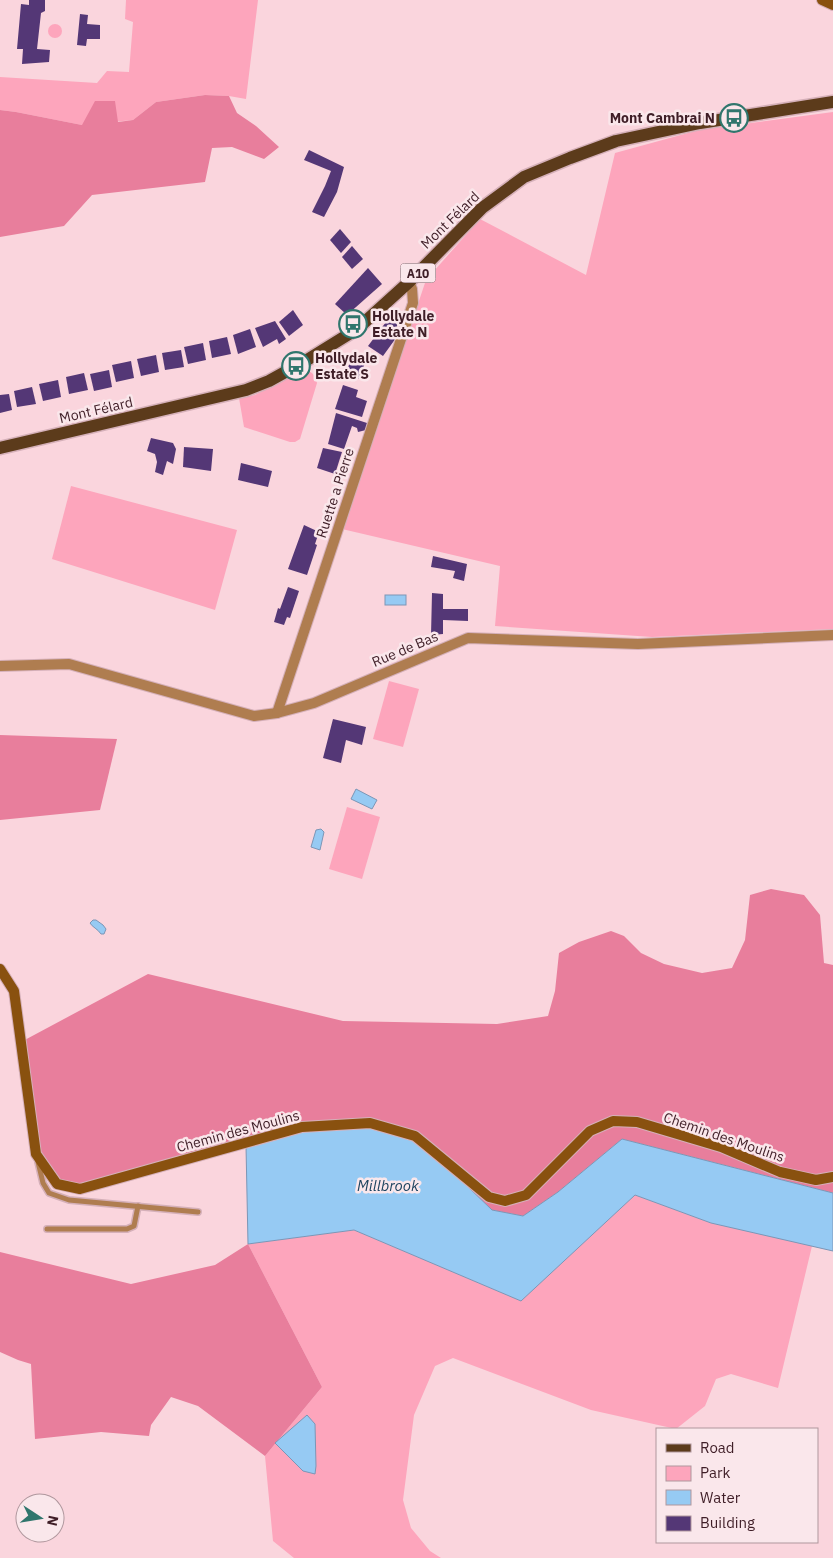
<svg xmlns="http://www.w3.org/2000/svg" width="833" height="1558" font-family="'IBM Plex Sans',sans-serif">
<rect width="100%" height="100%" fill="#fad5dd"/>
<!-- green -->
<g fill="#fda5bc">
<path d="M126 0H258L246 99 229 96 205 95 156 102 133 120 82 125 16 112 0 110V77L97 83 107 71 129 72 133 22 125 19Z"/>
<circle cx="55" cy="31" r="7"/>
<path d="M833 112V629L652 637 495 626 500 566 342 529 426 280 480 219 586 275 615 153 699 130Z"/>
<path d="M304 369C312 372 315 374 317 383L300 439 295 442H290L244 427 239 398 255 395Z"/>
<path d="M71 486 237 530 215 610 52 559Z"/>
<path d="M389 681 419 689 403 747 373 739Z"/>
<path d="M347 807 380 817 362 879 329 869Z"/>
<path d="M635 1195 711 1223 812 1246 778 1388 731 1374 716 1379 705 1406 676 1429 591 1410 453 1358 435 1366 414 1415 403 1500 411 1528 430 1551 441 1558H294L273 1541 265 1456 322 1387 248 1244 354 1230 519 1300Z"/>
</g>
<!-- forest -->
<g fill="#e87e9c">
<path d="M205 95 229 96 237 113 256 126 279 147 264 159 232 147 212 148 205 182 92 195 64 226 0 237V110L16 112 82 125 95 101H115L118 122 133 120 156 102Z"/>
<path d="M0 735 117 739 100 810 0 820Z"/>
<path d="M771 889 804 895 820 915 824 963 833 965V1193L622 1139 558 1192 523 1216 492 1210 415 1136 302 1127 80 1189 57 1184 36 1154 21 1042 148 974 343 1021 497 1024 548 1016 555 991 559 953 579 942 611 931 624 936 641 953 664 964 702 973 732 968 745 940 750 895Z"/>
<path d="M248 1244 322 1387 265 1456 198 1406 171 1397 151 1425 149 1436 101 1432 35 1439 31 1364 18 1360 0 1352V1252L131 1284 215 1265Z"/>
</g>
<!-- water -->
<g fill="#96caf3" stroke="#7c96b6">
<rect x="385" y="595" width="21" height="10"/>
<path d="M356 789 377 800 372 809 351 799Z"/>
<path d="M321 829 324 832 320 850 311 847 316 830Z"/>
<path d="M93 920H96L103 925 106 929 104 934H101C98 929 92 927 90 923Z"/>
<path d="M370 1123 415 1136 492 1210 523 1216 558 1192 622 1139 833 1193V1251L711 1223 635 1195 521 1301 354 1230 248 1244 246 1146 310 1126Z"/>
<path d="M307 1415 315 1424 316 1466 315 1474 303 1471 275 1443Z"/>
</g>
<!-- building -->
<g fill="#543776">
<path d="M29 0H45V11L41 13 37 49 50 50 49 62 22 64 23 49H17L21 4 29 5Z"/>
<path d="M80 14 88 15 87 24 100 25V39H87L86 46 77 45Z"/>
<path d="M309 150 344 167 337 192 324 217 312 212 325 186 331 171 304 160Z"/>
<path d="M340 229 351 242 341 253 330 240Z"/>
<path d="M352 246 363 259 352 269 342 257Z"/>
<path d="M368 268 382 284 347 315 335 304Z"/>
<path d="M293 310 303 325 289 336 279 322Z"/>
<path d="M389 318 398 325 392 334 396 338 383 356 368 346Z"/>
<path d="M275 321 286 339 279 344 277 339 263 347 255 328Z"/>
<path d="M250 329 256 347 238 354 233 335Z"/>
<path d="M227 337 231 354 212 358 209 341Z"/>
<path d="M203 343 206 360 188 364 184 347Z"/>
<path d="M181 350 184 367 165 370 162 353Z"/>
<path d="M352 354 366 359 360 379 346 375Z"/>
<path d="M156 355 159 372 141 376 137 359Z"/>
<path d="M131 361 134 378 116 382 112 365Z"/>
<path d="M109 370 112 387 94 391 90 374Z"/>
<path d="M84 373 88 390 69 394 66 377Z"/>
<path d="M58 380 61 397 43 401 39 384Z"/>
<path d="M343 385 358 390 356 397 367 401 362 417 335 409Z"/>
<path d="M32 387 36 404 17 407 14 391Z"/>
<path d="M9 394 12 410 0 413V395Z"/>
<path d="M336 413 367 423 366 430 358 432 357 428 352 426 344 449 328 444Z"/>
<path d="M151 438 173 443 176 449 173 464 167 461 163 475 155 472 157 462 155 454 147 451Z"/>
<path d="M184 447 213 449 211 471 183 467Z"/>
<path d="M323 448 342 452 335 474 317 468Z"/>
<path d="M241 463 272 471 268 487 238 480Z"/>
<path d="M304 525 319 532 315 544 317 545 307 575 288 569Z"/>
<path d="M433 556 467 564 464 581 453 578 455 571 431 567Z"/>
<path d="M288 587 299 591 290 618 287 617 284 625 274 622 278 608 280 609Z"/>
<path d="M432 593 443 594V609H468V621L443 620V634L431 635Z"/>
<path d="M333 719 366 727 362 745 346 740 341 763 323 758Z"/>
</g>
<g fill="none" stroke-linecap="round" stroke-linejoin="round">
<defs>
<g id="lane">
<path d="M38 1162 43 1183 49 1193 69 1200 198 1212"/>
<path d="M47 1229H127L134 1226 138 1206"/>
</g>
<g id="street">
<path d="M0 666 69 664 254 716 277 713 314 703 468 638 638 644 833 635"/>
<path d="M277 713 413 303 412 289 409 282"/>
</g>
<g id="secondary">
<path d="M822 0 833 5"/>
<path d="M0 969 14 991 36 1154 57 1184 80 1189 302 1127 370 1123 415 1136 489 1197 505 1201 526 1195 590 1131 613 1121 637 1122 721 1147 780 1172 816 1180 833 1177"/>
</g>
<path id="primary" d="M0 448 246 390 269 381 307 360 357 329 409 282 482 208 524 177 570 158 616 141 700 123 833 102"/>
</defs>
<!-- lane casing -->
<use href="#lane" stroke="#d5b0b9" stroke-width="8"/>
<!-- street casing -->
<use href="#street" stroke="#d5b0b9" stroke-width="12"/>
<!-- secondary casing -->
<use href="#secondary" stroke="#d5b0b9" stroke-width="12"/>
<!-- primary casing -->
<use href="#primary" stroke="#d5b0b9" stroke-width="15"/>
<!-- lane -->
<use href="#lane" stroke="#af7d50" stroke-width="5"/>
<!-- street -->
<use href="#street" stroke="#af7d50" stroke-width="10"/>
<!-- secondary -->
<use href="#secondary" stroke="#89510f" stroke-width="10"/>
<!-- primary -->
<use href="#primary" stroke="#5c3b1b" stroke-width="12"/>
</g>
<!-- icons -->
<defs>
<symbol id="bus-ring" viewBox="-11 -11 22 22"><circle r="9.5" fill="#fae7eb" stroke="#30766d" stroke-width="1.5"/><path d="M-5-6H5V4H4V6H2V4H-2V6H-4V4H-5ZM-3.5-4V0h7V-4ZM-3.5 1.2v1.5H-2V1.2ZM2 1.2v1.5H3.5V1.2Z" fill="#30766d"/></symbol>
</defs>
<g fill-rule="evenodd">
<use href="#bus-ring" x="718" y="102" width="32" height="32"/>
<use href="#bus-ring" x="337" y="308" width="32" height="32"/>
<use href="#bus-ring" x="280" y="350" width="32" height="32"/>
</g>
<g text-anchor="middle" dominant-baseline="central" stroke-width="5" stroke-linejoin="round" paint-order="stroke">
<!-- shield labels -->
<rect fill="#fae7eb" stroke="#775a62" stroke-width="1" x="400.5" y="263.5" width="35" height="19" rx="4"/>
<g font-size="12" font-weight="bold" fill="#3f1e27">
<text x="418" y="273">A10</text>
</g>
<!-- poi labels -->
<g font-size="14" font-weight="bold" fill="#3f1e27" stroke="#fae7eb" text-anchor="start">
<text x="715" y="118" text-anchor="end">Mont Cambrai N</text>
<text x="372" y="316">Hollydale<tspan x="372" dy="16">Estate N</tspan></text>
<text x="315" y="358">Hollydale<tspan x="315" dy="16">Estate S</tspan></text>
</g>
<!-- street labels -->
<g font-size="14" fill="#3f1e27" stroke="#fae7eb">
<text transform="translate(450 220) rotate(-44)">Mont Félard</text>
<text transform="translate(96 410) rotate(-13)">Mont Félard</text>
<text transform="translate(335 493) rotate(-72)">Ruette a Pierre</text>
<text transform="translate(405 649) rotate(-23)">Rue de Bas</text>
<text transform="translate(238 1131) rotate(-15)">Chemin des Moulins</text>
<text transform="translate(724 1137) rotate(19)">Chemin des Moulins</text>
</g>
<!-- water labels -->
<g font-size="15" font-style="italic" fill="#1d4460" stroke="#fae7eb">
<text x="388" y="1185">Millbrook</text>
</g>
</g>
<!-- legend -->
<rect x="656" y="1428" width="162" height="115" fill="#fae7eb" stroke="#af979d"/>
<rect x="666" y="1444" width="25" height="8" fill="#5c3b1b" stroke="#af979d"/>
<text x="700" y="1453" font-size="15" fill="#3f1e27">Road</text>
<rect x="666" y="1466" width="25" height="15" fill="#fda5bc" stroke="#af979d"/>
<text x="700" y="1478" font-size="15" fill="#3f1e27">Park</text>
<rect x="666" y="1490" width="25" height="15" fill="#96caf3" stroke="#af979d"/>
<text x="700" y="1503" font-size="15" fill="#3f1e27">Water</text>
<rect x="666" y="1516" width="25" height="15" fill="#543776" stroke="#af979d"/>
<text x="700" y="1528" font-size="15" fill="#3f1e27">Building</text>
<!-- north arrow -->
<g transform="translate(40 1518) rotate(102)"><circle r="24" fill="#fae7eb" stroke="#af979d"/>
<path d="M0-4L9 19L0 12L-9 19Z" fill="#30766d"/>
<text y="-8" font-size="14" font-weight="bold" text-anchor="middle" fill="#3f1e27">N</text>
</g>
</svg>
